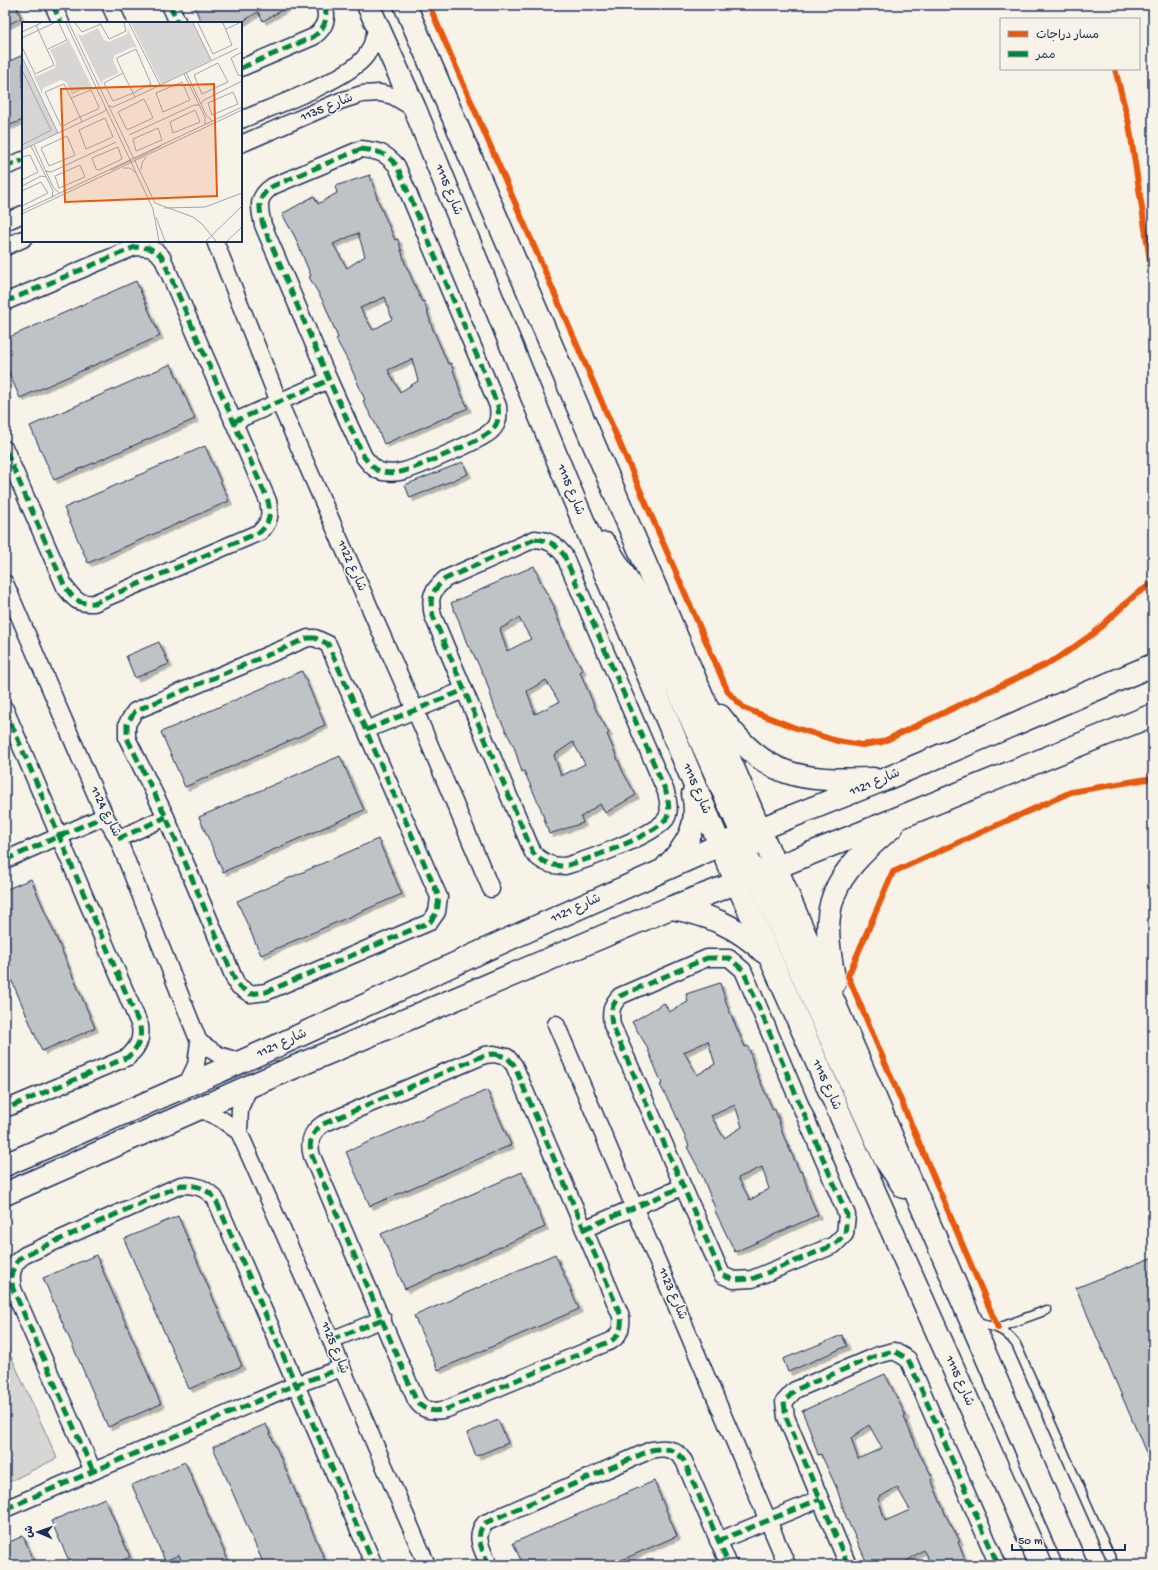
<svg xmlns="http://www.w3.org/2000/svg" width="1158" height="1570" font-family="'Gochi Hand','Playpen Sans Arabic',sans-serif">
<defs>
<filter id="shadow"><feDropShadow dx="3.5" dy="3.5" stdDeviation="0" flood-color="#0004"/></filter>
</defs>
<rect width="100%" height="100%" fill="#f7f3e8"/>
<filter id="ink" filterUnits="userSpaceOnUse"><feTurbulence type="fractalNoise" baseFrequency=".025" numOctaves="2"/><feDisplacementMap in="SourceGraphic" scale="8" xChannelSelector="R" yChannelSelector="G"/><feConvolveMatrix kernelMatrix="1 2 1 2 8 2 1 2 1" color-interpolation-filters="sRGB"/></filter>
<g filter="url(#ink)">
<!-- green -->
<path fill="#d7d6d4" stroke="#798299" d="M5 1343 57 1458 5 1484Z"/>
<!-- building -->
<g fill="#c0c3c5" stroke="#1b2f5e" fill-rule="evenodd" filter="url(#shadow)">
<path d="M5 5H16L21 18 5 26Z"/>
<path d="M194 5H291L263 21 258 12 240 23H201Z"/>
<path d="M23 55V120L5 127V63Z"/>
<path d="M370 175 378 201 395 240 398 239 405 263 422 302 424 301 432 327 448 364 451 363 460 391 468 408 384 444 376 425 363 401 365 400 349 363 336 339 338 338 324 303 309 277 311 276 295 237 282 214 314 196 318 204 337 193 335 186ZM358 233 365 256 347 268 333 244ZM385 297 392 319 373 330 360 308ZM412 359 418 381 400 392 388 370Z"/>
<path d="M136 281 160 336 20 398 5 364V339Z"/>
<path d="M171 364 195 419 54 480 30 426Z"/>
<path d="M205 446 229 501 88 563 64 508Z"/>
<path d="M463 462 468 474 410 498 405 485Z"/>
<path d="M534 566 542 585 555 608 554 609 569 647 583 670 580 672 596 710 609 733 607 734 623 772 636 795 605 813 600 804 581 817 583 823 549 834 541 809 524 771 522 772 514 747 495 709 486 680 470 647H468L459 621 451 603ZM519 618 531 639 507 651 500 629ZM546 680 559 702 535 714 527 691ZM573 742 585 764 561 776 554 755Z"/>
<path d="M159 642 169 664 135 678 126 656Z"/>
<path d="M302 671 325 725 185 787 161 732Z"/>
<path d="M340 756 364 810 223 872 199 817Z"/>
<path d="M378 839 402 894 261 955 237 901Z"/>
<path d="M31 879 95 1028 42 1051 5 965V890Z"/>
<path d="M720 983 728 1008 745 1047 748 1046 756 1072 773 1110 775 1109 783 1135 800 1172 802 1171 810 1197 818 1215 735 1252 714 1209 715 1208 701 1173 687 1147 689 1146 674 1111 660 1085 662 1084 646 1045 632 1022 664 1003 669 1012 688 1002 686 994ZM708 1041 715 1064 697 1075 684 1052ZM735 1105 742 1127 724 1138 711 1116ZM762 1167 769 1189 750 1200 738 1178Z"/>
<path d="M487 1090 511 1145 370 1206 346 1152Z"/>
<path d="M522 1172 545 1227 405 1289 381 1234Z"/>
<path d="M178 1216 242 1366 189 1389 124 1239Z"/>
<path d="M555 1254 579 1309 438 1370 414 1316Z"/>
<path d="M96 1255 161 1404 108 1427 43 1278Z"/>
<path d="M1153 1257V1469L1076 1288Z"/>
<path d="M842 1335 847 1346 788 1372 783 1359Z"/>
<path d="M885 1374 906 1416 904 1417 920 1455 933 1478 931 1479 946 1516 960 1541 958 1542 967 1565H932L923 1550 901 1565H868L846 1517 837 1489 821 1454 818 1455 810 1430 802 1411ZM869 1425 882 1448 858 1459 851 1438ZM897 1487 910 1510 885 1521 878 1498Z"/>
<path d="M498 1420 508 1443 476 1456 467 1433Z"/>
<path d="M266 1424 298 1498 327 1565H264L213 1447Z"/>
<path d="M185 1462 230 1565H183L179 1555 165 1561 132 1485Z"/>
<path d="M654 1481 677 1536 610 1565H523L513 1543Z"/>
<path d="M105 1498 130 1557 111 1565H71L51 1521Z"/>
<path d="M23 1536 36 1565H5V1544Z"/>
</g>
<g fill="none" stroke-linecap="round" stroke-linejoin="round">
<defs>
<g id="lane">
<path d="M974 1323C994 1326 1004 1328 1016 1344L1114 1565"/>
<path d="M998 1328 1047 1310"/>
</g>
<g id="street">
<path d="M53 5 61 23"/>
<path d="M110 5 118 23"/>
<path d="M170 5 178 23"/>
<path d="M241 68 313 37C324 29 329 19 324 5"/>
<path d="M241 120C271 107 343 82 364 58 372 49 374 37 377 25"/>
<path d="M241 144 340 101 362 94 380 93 393 96 415 109"/>
<path d="M361 149C378 151 385 152 397 166L498 406C499 416 499 424 491 431 482 440 418 467 404 471 397 473 390 473 383 472 375 471 369 463 364 457L329 380 263 225C259 207 256 197 273 186Z"/>
<path d="M5 167 23 160"/>
<path d="M5 222 23 214"/>
<path d="M215 241 279 402 415 710 491 889"/>
<path d="M5 247 23 239"/>
<path d="M5 302 135 247 149 248 157 252 162 257 268 501C271 514 270 523 260 532L94 603C77 604 75 600 65 587L5 449"/>
<path d="M233 422 329 380"/>
<path d="M535 539C549 540 555 544 564 555L666 792C668 800 671 812 666 819 653 836 587 860 565 866 551 866 543 863 533 853L433 616C429 597 431 592 445 579Z"/>
<path d="M5 583 105 816 118 839 199 1042 196 1065 186 1086"/>
<path d="M308 638H315L328 644 439 897 437 912 430 922 266 992 250 994 237 985 166 817 127 738V724L135 711Z"/>
<path d="M5 709 140 1026C142 1040 138 1047 128 1057L5 1109"/>
<path d="M366 730 464 690"/>
<path d="M118 839 166 817"/>
<path d="M5 860 105 816"/>
<path d="M707 958H729L743 970 847 1215 845 1234 834 1245 752 1279 734 1280 722 1275 612 1025C610 1012 611 1005 620 996Z"/>
<path d="M556 1024 787 1565"/>
<path d="M199 1042 219 1055 241 1062"/>
<path d="M494 1054 507 1057 514 1065 621 1316C622 1326 621 1335 611 1341L447 1409C435 1412 423 1412 416 1400L312 1156C308 1143 311 1132 323 1124L485 1055Z"/>
<path d="M250 1086 240 1108 239 1132 331 1340 342 1368 427 1565"/>
<path d="M198 1108 221 1119 239 1132"/>
<path d="M584 1229 682 1187"/>
<path d="M331 1340 383 1319"/>
<path d="M93 1471 13 1289C10 1274 12 1263 25 1255L181 1185C196 1185 204 1187 215 1198L374 1565"/>
<path d="M5 1509 295 1385 342 1368"/>
<path d="M718 1541 820 1499"/>
<path d="M489 1565C483 1551 473 1536 485 1523L651 1450C665 1447 675 1448 684 1461L729 1565"/>
<path d="M848 1565 786 1417 784 1402 795 1390 878 1355 894 1351 908 1359 998 1565"/>
</g>
<g id="secondary">
<path d="M368 5 415 109 568 485 720 845 1041 1565"/>
<path d="M405 5 1076 1565"/>
<path d="M605 544 635 593 749 849"/>
<path d="M720 716C767 779 799 781 873 779"/>
<path d="M720 845C738 852 748 858 757 875L885 1159 904 1187"/>
<path d="M667 866C688 845 700 824 693 794"/>
<path d="M671 908C707 914 737 926 764 952"/>
<path d="M835 982C818 903 831 878 892 827"/>
<path d="M5 1165 270 1049 509 939 720 845 888 778 1153 665"/>
<path d="M5 1194 250 1086 670 908 757 875 1153 715"/>
</g>
</defs>
<!-- lane casing -->
<use href="#lane" stroke="#1b2f5e" stroke-width="11"/>
<!-- street casing -->
<use href="#street" stroke="#1b2f5e" stroke-width="19"/>
<!-- secondary casing -->
<use href="#secondary" stroke="#1b2f5e" stroke-width="25"/>
<!-- lane -->
<use href="#lane" stroke="#f7f3e8" stroke-width="8"/>
<!-- street -->
<use href="#street" stroke="#f7f3e8" stroke-width="16"/>
<!-- secondary -->
<use href="#secondary" stroke="#f7f3e8" stroke-width="22"/>
<!-- quiet -->
<g stroke="#00873e" stroke-width="5" stroke-dasharray="10 5" stroke-linecap="butt">
<path d="M53 5 61 23"/>
<path d="M170 5 178 23"/>
<path d="M241 68 313 37C324 29 329 19 324 5"/>
<path d="M361 149C378 151 385 152 397 166L498 406C499 416 499 424 491 431 482 440 418 467 404 471 397 473 390 473 383 472 375 471 369 463 364 457L329 380 263 225C259 207 256 197 273 186Z"/>
<path d="M5 167 23 160"/>
<path d="M5 302 135 247 149 248 157 252 162 257 268 501C271 514 270 523 260 532L94 603C77 604 75 600 65 587L5 449"/>
<path d="M233 422 329 380"/>
<path d="M535 539C549 540 555 544 564 555L666 792C668 800 671 812 666 819 653 836 587 860 565 866 551 866 543 863 533 853L433 616C429 597 431 592 445 579Z"/>
<path d="M308 638H315L328 644 439 897 437 912 430 922 266 992 250 994 237 985 166 817 127 738V724L135 711Z"/>
<path d="M5 709 140 1026C142 1040 138 1047 128 1057L5 1109"/>
<path d="M366 730 464 690"/>
<path d="M118 839 166 817"/>
<path d="M5 860 105 816"/>
<path d="M707 958H729L743 970 847 1215 845 1234 834 1245 752 1279 734 1280 722 1275 612 1025C610 1012 611 1005 620 996Z"/>
<path d="M494 1054 507 1057 514 1065 621 1316C622 1326 621 1335 611 1341L447 1409C435 1412 423 1412 416 1400L312 1156C308 1143 311 1132 323 1124L485 1055Z"/>
<path d="M584 1229 682 1187"/>
<path d="M331 1340 383 1319"/>
<path d="M93 1471 13 1289C10 1274 12 1263 25 1255L181 1185C196 1185 204 1187 215 1198L374 1565"/>
<path d="M5 1509 295 1385 342 1368"/>
<path d="M718 1541 820 1499"/>
<path d="M489 1565C483 1551 473 1536 485 1523L651 1450C665 1447 675 1448 684 1461L729 1565"/>
<path d="M848 1565 786 1417 784 1402 795 1390 878 1355 894 1351 908 1359 998 1565"/>
</g>
<defs>
<g id="cycleway">
<path d="M429 5 728 692 744 708 793 727 837 741 862 745 882 742 1057 659 1094 633 1135 595 1153 583"/>
<path d="M1115 69 1129 124 1153 280"/>
<path d="M998 1328 848 976 893 872 1071 792 1153 778"/>
</g>
</defs>
<!-- cycleway casing -->
<use href="#cycleway" stroke="#f7f3e8" stroke-width="8"/>
<!-- cycleway -->
<use href="#cycleway" stroke="#e8590c" stroke-width="6"/>
</g>
</g>
<g text-anchor="middle" dominant-baseline="central" stroke-width="3" stroke-linejoin="round" paint-order="stroke">
<!-- street labels -->
<g font-size="13" fill="#1b2f5e" stroke="#f7f3e8">
<text transform="translate(327 108) rotate(-22)">شارع 1135</text>
<text transform="translate(448 190) rotate(68)">شارع 1115</text>
<text transform="translate(570 490) rotate(68)">شارع 1115</text>
<text transform="translate(351 566) rotate(66)">شارع 1122</text>
<text transform="translate(875 783) rotate(-22)">شارع 1121</text>
<text transform="translate(696 789) rotate(67)">شارع 1115</text>
<text transform="translate(105 812) rotate(64)">شارع 1124</text>
<text transform="translate(576 909) rotate(-24)">شارع 1121</text>
<text transform="translate(282 1044) rotate(-24)">شارع 1121</text>
<text transform="translate(826 1085) rotate(66)">شارع 1115</text>
<text transform="translate(672 1294) rotate(67)">شارع 1123</text>
<text transform="translate(334 1348) rotate(68)">شارع 1125</text>
<text transform="translate(959 1381) rotate(66)">شارع 1115</text>
</g>
</g>
<!-- overview -->
<g transform="translate(22 22)">
<rect width="220" height="220" fill="#f7f3e8"/>
<path d="M109 1H171L189 38 139 62ZM76 6 82 18 87 20 105 12 106 7 115 26 111 25 93 33 91 38 97 51 81 58 80 63 55 11 60 14ZM46 16 71 67 66 65 50 73 44 60 39 58 21 66 20 72 11 52 15 54 33 46 34 40 28 28 45 20ZM0 37 36 111 0 127Z" fill="#d7d6d4"/>
<path fill="none" stroke="#9fa5b1" stroke-width="1" d="M44 1 131 187M47 1 133 181M53 1 60 10 79 2M78 1 87 17 104 9 102 1M107 1 138 63M171 1 189 38M176 1 191 32 210 23 201 1M204 7 217 1M0 10 19 1M0 16 32 1M0 25 13 52 32 43 14 3M26 27 45 18 37 1M220 30 209 36 216 53 220 54M0 35 36 111M196 41 206 60 180 72 172 53ZM0 48 29 108 0 123M164 50 184 93 190 99M101 51 82 61 91 79 111 71 129 62 114 27 95 36V38L102 53 113 75M162 52 183 95V102M160 60 168 78 141 90 134 71ZM211 70 216 82 190 93 186 81ZM49 76 69 68 77 85 76 87 58 95 41 104H39L23 70 42 62 50 78 58 95 60 100M122 77 131 96 105 108 96 90ZM179 82 182 78 220 59M87 84 91 85 111 76 216 26M173 88 178 100 151 111 148 100ZM83 96 91 115 64 127 57 108ZM136 106 140 118 114 129 111 117ZM107 113 172 83H177M45 114 53 133 27 144 19 126ZM12 123 31 165 37 171M9 124 31 169 30 175M96 125 100 137 77 148 74 147 70 136ZM0 128 83 89 85 86M0 135 8 133 16 150 0 158M113 137 139 124M58 143 63 155 37 166 33 154ZM101 146H108L114 151M89 148 110 138M119 148 120 141 124 135M23 149 29 150 94 120M0 164 19 154 24 155M0 169 19 160 26 171 0 184M133 181 171 195 180 202 194 219M142 186 183 185 220 171M131 187 137 219M0 189 220 85M0 192 220 88M134 195 143 219M184 219 220 184M205 219 220 205"/>
<path fill="#e8590c" fill-opacity="0.15" stroke="#e8590c" stroke-width="2" d="M192 62 195 174 43 180 39 67Z"/>
<rect width="220" height="220" fill="none" stroke="#1b2f5e" stroke-width="2"/>
</g>
<!-- margin -->
<rect width="1158" height="1570" fill="none" stroke="#f7f3e8" stroke-width="20"/>
<rect x="10" y="10" width="1138" height="1550" fill="none" stroke="#1b2f5e" stroke-width="1.5" filter="url(#ink)"/>
<!-- legend -->
<rect x="1000" y="18" width="140" height="52" fill="#f7f3e8" stroke="#9fa5b1"/>
<rect x="1008" y="31" width="20" height="6" fill="#e8590c" stroke="#9fa5b1"/>
<text x="1036" y="38" font-size="12" fill="#1b2f5e">مسار دراجات</text>
<rect x="1008" y="51" width="20" height="6" fill="#00873e" stroke="#9fa5b1"/>
<text x="1036" y="58" font-size="12" fill="#1b2f5e">ممر</text>
<!-- north arrow -->
<g transform="translate(38 1532) rotate(272)" stroke="#f7f3e8" stroke-width="3" paint-order="stroke">
<path d="M0-3L7 15L0 10L-7 15Z" fill="#1b2f5e"/>
<text y="-6" font-size="11" font-weight="bold" text-anchor="middle" fill="#1b2f5e">ش</text>
</g>
<!-- scale -->
<path d="M1012 1544v6h113v-6" fill="none" stroke="#1b2f5e" stroke-width="2"/>
<text x="1018" y="1544" font-size="12" fill="#1b2f5e" stroke="#f7f3e8" stroke-width="3" paint-order="stroke">50 m</text>
</svg>
